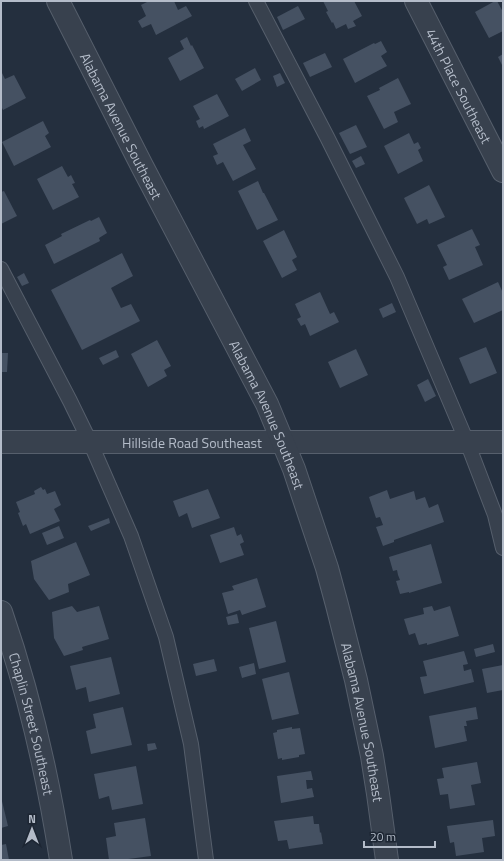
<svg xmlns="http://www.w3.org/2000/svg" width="504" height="861" font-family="'Titillium Web',sans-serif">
<rect width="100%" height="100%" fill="#242f3e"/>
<!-- building -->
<g fill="#455162">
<path d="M149 1H174L178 10 186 6 192 16 156 35 151 24 142 28 138 21 146 16 141 5Z"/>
<path d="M323 1H354L362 16 353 21 356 26 348 29 346 24 336 29 333 22 332 23 326 12 328 11Z"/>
<path d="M495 1H497L503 12V31L489 38 475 12Z"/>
<path d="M298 6 305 19 283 30 277 17Z"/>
<path d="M187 37 191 46 192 45 204 68 180 81 168 58 184 49 180 41Z"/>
<path d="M381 41 387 52 381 56 387 66 355 83 343 59 374 43 375 44Z"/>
<path d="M325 53 332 67 310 77 303 63Z"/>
<path d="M503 54V67L498 57Z"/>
<path d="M255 68 261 80 242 91 235 79Z"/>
<path d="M1 71 5 79 14 75 26 98 3 110 1 106Z"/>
<path d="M280 73 285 83 277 87 273 76Z"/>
<path d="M398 78 411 104 394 112 398 122 384 129 367 96 380 90 379 88Z"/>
<path d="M217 94 229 116 204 129 203 126 199 128 196 121 200 119 193 106Z"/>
<path d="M43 121 49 133 45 136 51 147 14 166 2 142Z"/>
<path d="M356 125 367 147 350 154 339 133Z"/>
<path d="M245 128 251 141 243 145 256 169 233 181 223 162 217 165 213 156 218 154 213 144Z"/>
<path d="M409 133 414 144 418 142 421 148 418 150 423 161 398 174 384 146Z"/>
<path d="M361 156 365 164 356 168 352 161Z"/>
<path d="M62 166 68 177 71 175 75 183 72 184 79 197 53 210 37 179Z"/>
<path d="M258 181 263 193H264L278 220 257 230 238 191Z"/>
<path d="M429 185 445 217 429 224 427 219 417 224 404 198Z"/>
<path d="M4 191 17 216 1 224V192Z"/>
<path d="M99 217 107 233 99 238 100 241 54 264 45 245 62 236 61 234 90 220 91 221Z"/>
<path d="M472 229 480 245 475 247 483 265 449 280 443 267 447 265 437 245Z"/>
<path d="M284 230 297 257 292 260 297 270 282 278 263 241Z"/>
<path d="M122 253 133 276 111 288 121 308 131 304 140 321 82 350 51 290Z"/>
<path d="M24 273 29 283 22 286 17 277Z"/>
<path d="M498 282 503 293V310L474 323 462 299Z"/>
<path d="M320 292 330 314 334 312 339 322 310 336 305 324 301 326 297 319 301 317 295 304Z"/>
<path d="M392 303 396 312 383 318 379 309Z"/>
<path d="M157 340 171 366 164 370 167 376 148 387 131 354Z"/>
<path d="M486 347 497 373 470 384 459 358Z"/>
<path d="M356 349 368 375 340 388 328 362Z"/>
<path d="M116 350 119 357 103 365 99 358Z"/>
<path d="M1 353H8L7 372H1Z"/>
<path d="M428 379 436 396 425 402 417 385Z"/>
<path d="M41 487 43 490 45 489 47 494 55 491 61 505 54 509 60 521 30 534 26 524 23 526 18 513 20 512 16 502 35 494 34 491Z"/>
<path d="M208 489 220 518 192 528 187 513 179 517 173 501Z"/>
<path d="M387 490 390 499 414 491 416 500 425 497 429 508 438 504 444 522 394 540V542L383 546 376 527 383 525 380 517 376 518 369 497Z"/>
<path d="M109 518 110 523 91 531 88 526Z"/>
<path d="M59 526 64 538 47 545 42 533Z"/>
<path d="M234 527 237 536 241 534 244 542 240 544 244 555 220 563 210 535Z"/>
<path d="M76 542 90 575 68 584 69 592 49 600 34 579 31 561Z"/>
<path d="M431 544 442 583 409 593V592L400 594 396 581 400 580 398 575 397 570 393 571 389 557Z"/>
<path d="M257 578 266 607 242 615 240 610 228 614 222 593 234 590 232 586Z"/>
<path d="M72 606 77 612 99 606 109 639 82 647 83 650 64 656 54 638 52 612Z"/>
<path d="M432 606 434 611 450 606 459 636 427 645V643L419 645 415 633 409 635 404 619 424 614 423 608Z"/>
<path d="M237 614 239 623 228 625 226 617Z"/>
<path d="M276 621 286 662 259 669 249 628Z"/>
<path d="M493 644 495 652 476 657 474 649Z"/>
<path d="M464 651 468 664 463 665 464 671 471 669 474 682 424 694 420 677 427 676 423 661Z"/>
<path d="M111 657 120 694 89 702 86 687 76 690 70 666Z"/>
<path d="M214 659 217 671 196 676 193 664Z"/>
<path d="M254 663 256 674 242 678 239 667Z"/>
<path d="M503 665V690L487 693 482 669Z"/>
<path d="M289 672 299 714 272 720 262 679Z"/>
<path d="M123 707 132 745 91 754 86 731 96 728 93 714Z"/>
<path d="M476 707 478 719 466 721 467 726H464L467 741 435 748 429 716Z"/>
<path d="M292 727V729L300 728 305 754 299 755V757L282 760V758L278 759 273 733 277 732V730Z"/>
<path d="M155 743 157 749 148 751 147 744Z"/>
<path d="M477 762 481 783 471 785 475 805 450 809 448 794 440 795 437 779 444 778 442 768Z"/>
<path d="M136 766 143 804 112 810 109 796 99 799 94 774Z"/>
<path d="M311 771 313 780H306L307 789 312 788 314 797 281 803 277 776Z"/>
<path d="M1 797 8 826 1 828Z"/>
<path d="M313 816 314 824H319L320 833 321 832 323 844 289 849 287 840 278 841 274 821Z"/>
<path d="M145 818 151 856 121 860H109L106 838 116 836 114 823Z"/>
<path d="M493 820 495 836 482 838 484 852 456 856 454 842 450 843 447 826Z"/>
<path d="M6 844 9 860H1V845Z"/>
</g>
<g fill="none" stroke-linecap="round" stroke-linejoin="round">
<defs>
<g id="service">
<path d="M256 1 327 137 397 277 467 442 495 515 503 548"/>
<path d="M1 269 70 401 90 442 131 536 166 637 191 744 206 860"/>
</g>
<g id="minor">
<path id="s1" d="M416 1 503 171"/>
<path id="s2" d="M1 442H503"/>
<path id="s3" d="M1 612C29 693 48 776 61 860"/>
</g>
<g id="tertiary">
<path id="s4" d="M58 1 142 166 267 404 294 469 327 568 337 605 356 680 372 756 378 794 387 860"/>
</g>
</defs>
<!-- service casing -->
<use href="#service" stroke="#565f6c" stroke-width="16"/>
<!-- minor casing -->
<use href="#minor" stroke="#565f6c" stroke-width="24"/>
<!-- tertiary casing -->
<use href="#tertiary" stroke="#565f6c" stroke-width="24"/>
<!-- service -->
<use href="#service" stroke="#38414e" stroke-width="14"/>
<!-- minor -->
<use href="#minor" stroke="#38414e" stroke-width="22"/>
<!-- tertiary -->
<use href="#tertiary" stroke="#38414e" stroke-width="22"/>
</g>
<g text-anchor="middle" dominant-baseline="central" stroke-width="3" stroke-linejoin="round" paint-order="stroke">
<!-- street labels -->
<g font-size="14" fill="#b4bcc9" stroke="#1d2633">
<text stroke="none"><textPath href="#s1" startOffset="95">44th Place Southeast</textPath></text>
<text stroke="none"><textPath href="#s4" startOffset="140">Alabama Avenue Southeast</textPath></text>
<text stroke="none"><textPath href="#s4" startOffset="464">Alabama Avenue Southeast</textPath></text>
<text stroke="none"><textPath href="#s2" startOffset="191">Hillside Road Southeast</textPath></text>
<text stroke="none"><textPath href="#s4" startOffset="787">Alabama Avenue Southeast</textPath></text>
<text stroke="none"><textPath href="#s3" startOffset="116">Chaplin Street Southeast</textPath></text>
</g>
</g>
<!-- border -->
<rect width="504" height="861" fill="none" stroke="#b4bcc9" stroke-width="4"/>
<!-- north arrow -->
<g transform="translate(32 829)" stroke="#1d2633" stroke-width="3" paint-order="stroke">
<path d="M0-3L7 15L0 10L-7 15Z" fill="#b4bcc9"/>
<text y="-6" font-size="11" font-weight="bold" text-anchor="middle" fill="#b4bcc9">N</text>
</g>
<!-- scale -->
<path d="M364 841v6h71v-6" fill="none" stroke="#b4bcc9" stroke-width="2"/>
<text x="370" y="841" font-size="12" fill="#b4bcc9" stroke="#1d2633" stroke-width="3" paint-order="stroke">20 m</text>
</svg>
